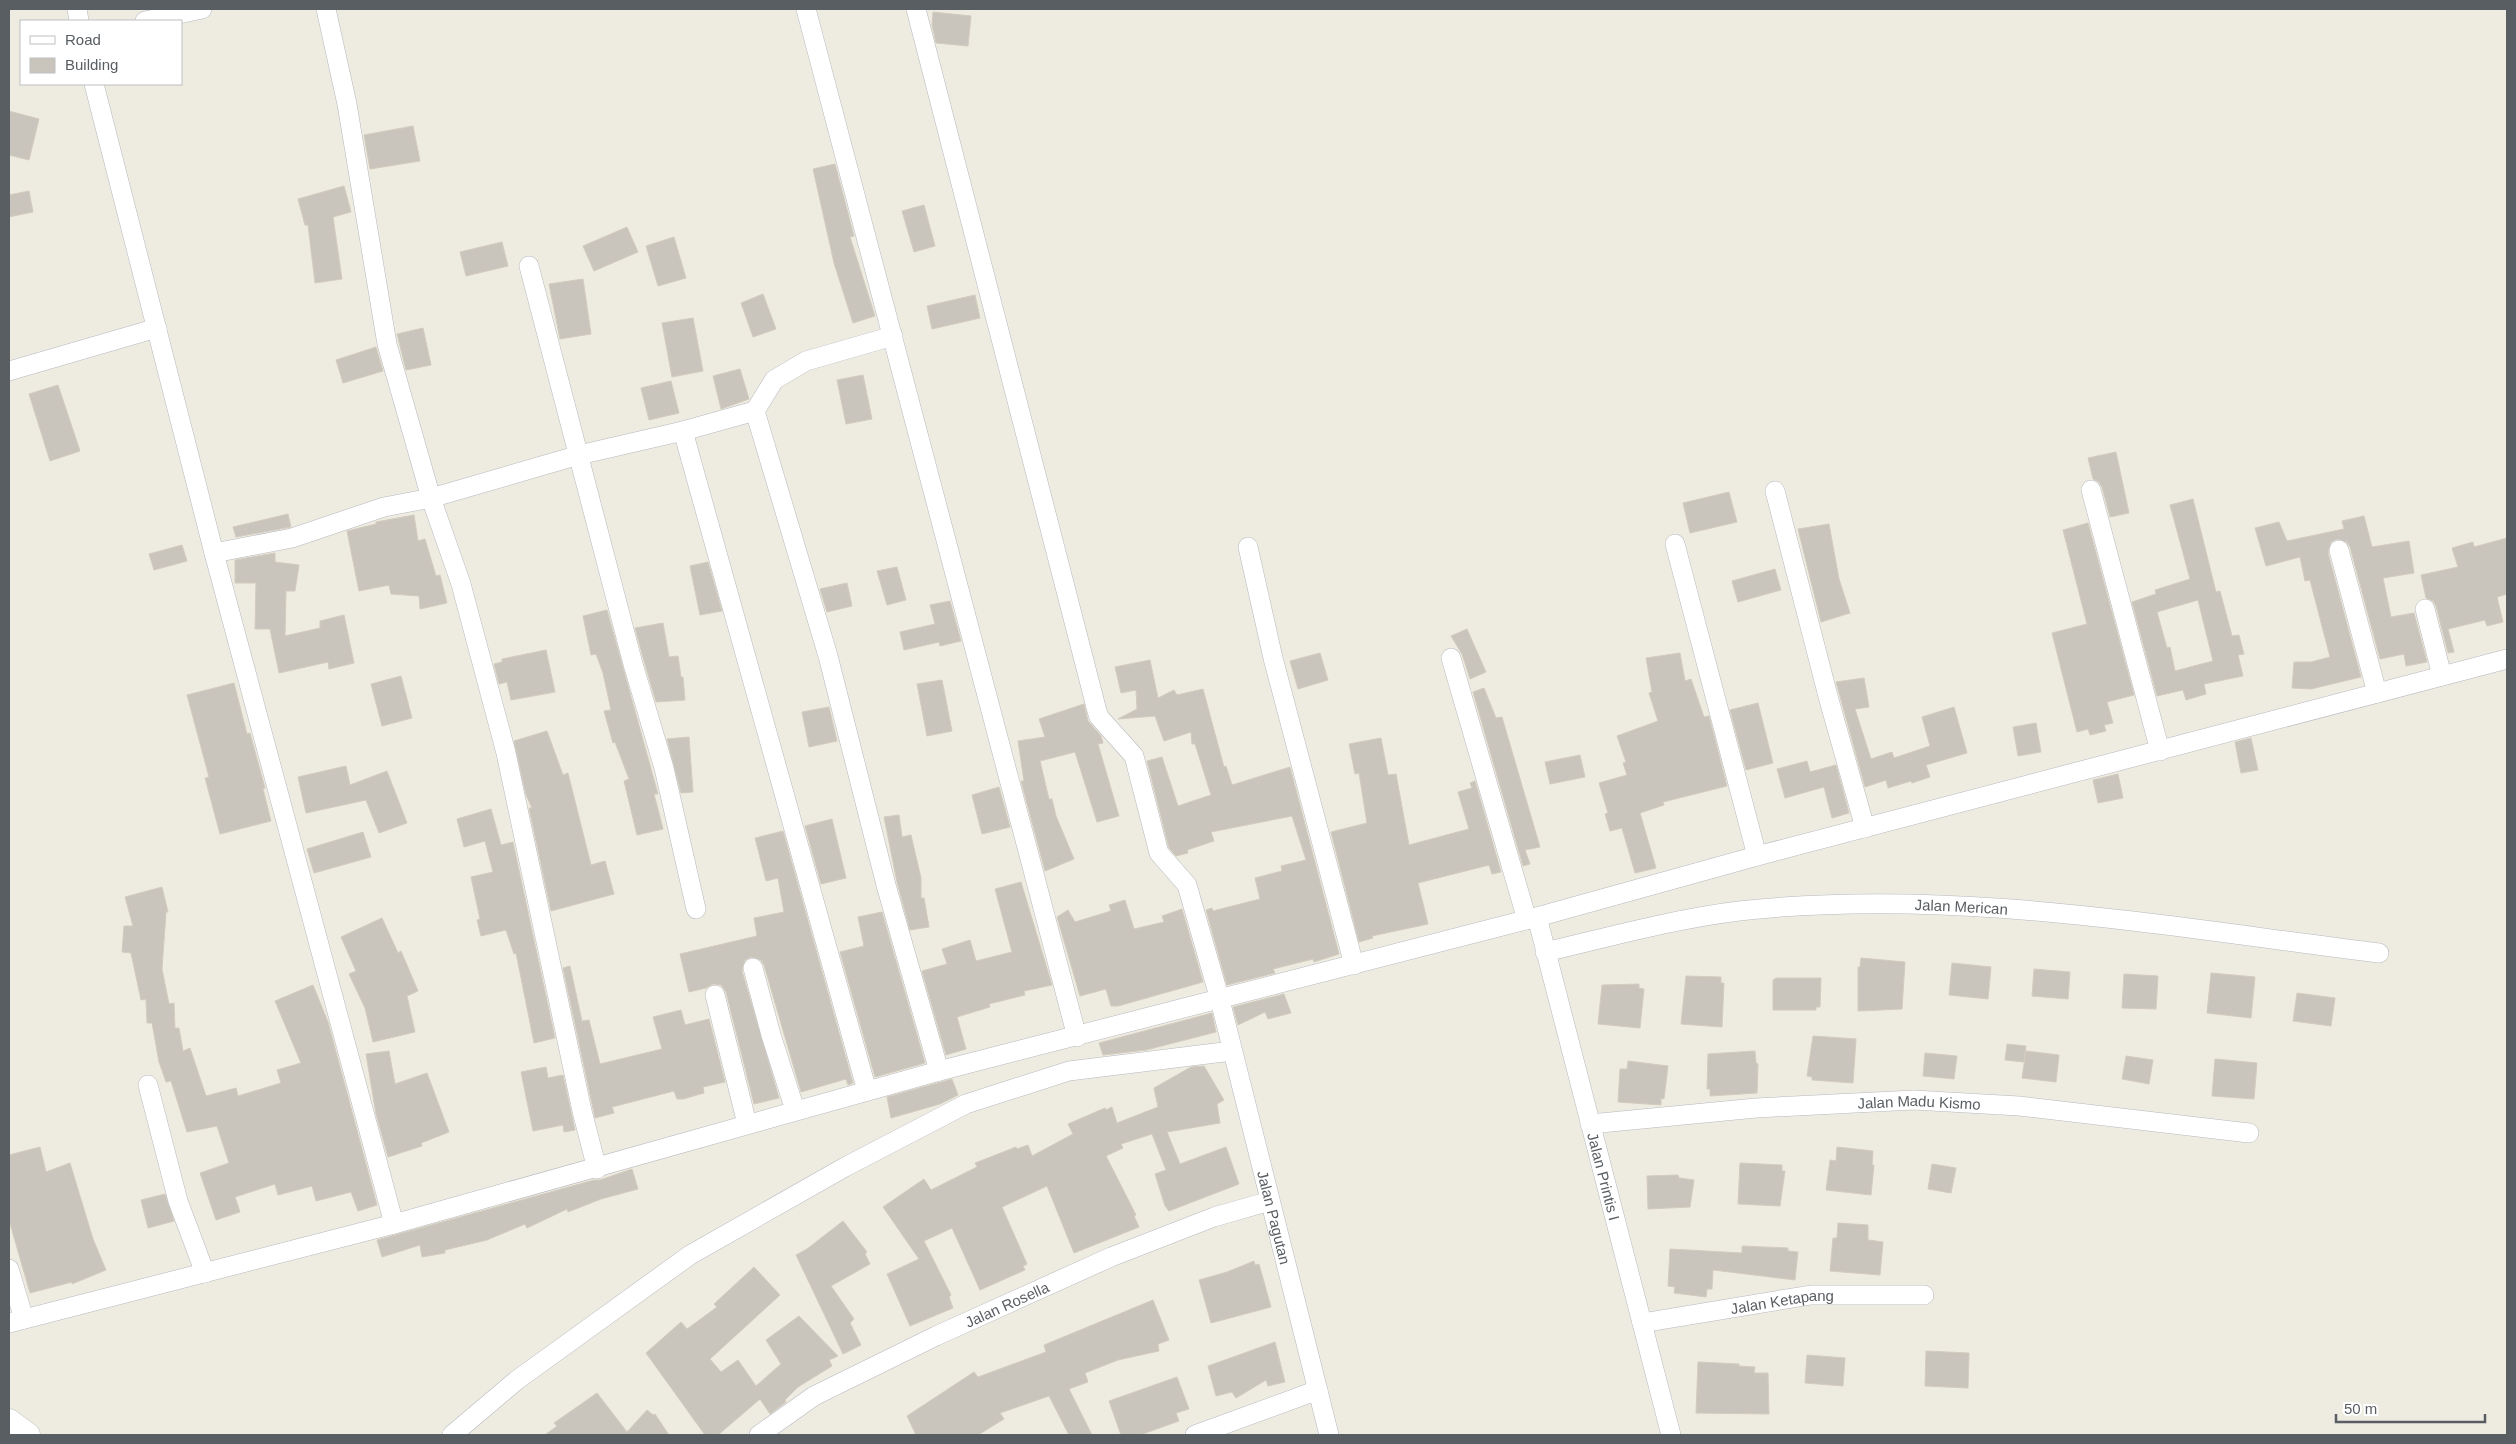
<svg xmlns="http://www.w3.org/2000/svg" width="2516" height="1444" font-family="Helvetica,sans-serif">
<rect width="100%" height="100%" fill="#eeebe0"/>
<!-- building -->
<g fill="#c9c5bd" stroke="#d3ccbe" fill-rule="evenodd">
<path d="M933 12 971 16 968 46 936 43 932 25Z"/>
<path d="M9 111 39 119 29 160 9 155Z"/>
<path d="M413 126 420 161 370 169 364 135Z"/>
<path d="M835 164 854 236 850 237 875 316 853 323 834 263 813 169Z"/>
<path d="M344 186 351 212 333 217 342 279 315 283 308 225H305L298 199Z"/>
<path d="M29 191 33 212 9 217V195Z"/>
<path d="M924 205 935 246 914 252 902 211Z"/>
<path d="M627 227 638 252 594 271 583 246Z"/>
<path d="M674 237 686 278 658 286 646 246Z"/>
<path d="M502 242 508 266 466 276 460 252Z"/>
<path d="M583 279 591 334 560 339 549 284Z"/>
<path d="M763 294 776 329 753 337 741 303Z"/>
<path d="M975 295 980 318 932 329 927 306Z"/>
<path d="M693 318 703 371 672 377 662 323Z"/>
<path d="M423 328 431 365 406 370 397 334Z"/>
<path d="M376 347 383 371 343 383 336 360Z"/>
<path d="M740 369 749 399 721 409 713 376Z"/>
<path d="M863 375 872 419 846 424 837 380Z"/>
<path d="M671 381 679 413 649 420 641 388Z"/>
<path d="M58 385 80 451 50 461 29 394Z"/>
<path d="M2116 452 2129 513 2110 517 2102 487 2099 482 2093 479 2088 458Z"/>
<path d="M1729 492 1737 522 1690 533 1683 503Z"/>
<path d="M2193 499 2216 592 2220 591 2232 636 2239 635 2244 654 2238 655 2243 676 2204 684 2206 694 2186 700 2183 690 2157 696 2132 602 2156 594 2155 590 2190 579 2170 505ZM2198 600 2213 661 2175 671 2170 647 2167 648 2157 612Z"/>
<path d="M288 514 291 527 236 537 233 527Z"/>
<path d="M414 515 418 541 425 539 436 576 440 575 447 603 420 609 419 596 391 594 389 585 359 591 347 531 376 524V522Z"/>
<path d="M2364 516 2372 547 2409 541 2414 573 2383 578 2391 617 2414 613 2427 662 2406 666 2404 654 2380 659 2350 547 2347 542 2337 539 2331 542 2328 553 2361 677 2311 689 2292 688 2294 662H2311L2330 657 2310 580 2305 581 2300 557 2266 566 2255 528 2279 522 2287 541 2344 529 2342 521Z"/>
<path d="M2088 523 2134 695 2107 702 2113 723 2104 725 2106 731 2090 735 2088 729 2077 732 2052 633 2087 624 2063 530Z"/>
<path d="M1829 524 1839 579 1850 613 1821 622 1798 529Z"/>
<path d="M2507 538V594L2497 597 2503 622 2487 626 2485 620 2448 629 2454 652 2448 653 2436 606 2433 601 2426 598 2421 575 2458 567 2452 548 2473 542 2474 547Z"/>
<path d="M182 545 187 561 154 570 149 554Z"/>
<path d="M275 553V562L299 565 295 591H286L285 636 320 628V621L344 615 354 663 329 669 328 662 279 673 270 629H255L256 583H235V560Z"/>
<path d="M708 562 722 611 700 615 690 566Z"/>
<path d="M897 567 906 600 887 605 877 571Z"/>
<path d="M1775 569 1781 590 1738 602 1732 581Z"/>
<path d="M847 583 852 606 827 612 820 589Z"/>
<path d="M950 601 961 641 940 646 939 642 904 650 900 632 935 624 930 605Z"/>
<path d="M607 610 658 794H654L663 829 637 835 624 781 629 779 615 742 613 743 604 711 611 710 603 673 596 654 591 655 583 616Z"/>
<path d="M663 623 669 657 678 656 681 677H683L685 700 656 702 644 661 635 628Z"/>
<path d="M1467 629 1486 672 1470 679 1462 654 1451 636Z"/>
<path d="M546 650 555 692 511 700 507 682 499 684 494 664 502 662V659Z"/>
<path d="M1320 653 1328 680 1298 689 1290 661Z"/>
<path d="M1680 653 1685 681 1691 679 1704 717 1709 716 1727 786 1663 802 1664 805 1640 813 1656 868 1635 873 1622 828 1610 831 1605 814 1608 813 1599 783 1627 775 1623 763 1626 762 1617 736 1658 721 1649 693 1652 692 1646 658Z"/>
<path d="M1150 660 1158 698 1174 690 1177 695 1203 689 1224 767 1226 766 1232 785 1290 767 1339 954 1314 962 1313 959 1273 969 1275 973 1227 985 1206 910 1212 908 1213 911 1260 899 1255 878 1282 871 1281 866 1306 860 1292 816 1211 832 1214 841 1187 850 1188 853 1176 856 1169 848 1147 761 1162 757 1178 806 1211 795 1195 744H1192L1191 732 1164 741 1155 716 1118 719 1137 709 1136 690 1121 693 1115 667Z"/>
<path d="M401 676 412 718 382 726 371 684Z"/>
<path d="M1864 678 1869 707 1855 709 1871 759 1892 752 1894 758 1930 746 1922 717 1954 707 1967 753 1926 765 1930 777 1912 783 1911 781 1888 788 1886 780 1865 787 1836 682Z"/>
<path d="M942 680 952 731 927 736 917 684Z"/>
<path d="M234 683 247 734 250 733 265 788 263 789 271 821 220 834 205 778 209 777 187 695Z"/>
<path d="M1484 688 1496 718 1502 717 1540 847 1525 850 1530 864 1523 866 1473 692Z"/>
<path d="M1758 703 1773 763 1746 770 1730 710Z"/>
<path d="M1084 704 1088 721 1101 736 1103 743 1098 744 1119 816 1097 822 1075 752 1040 761 1049 799H1052L1056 816 1074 859 1045 871 1021 781H1024L1018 741 1045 737 1039 719Z"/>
<path d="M829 707 837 741 809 747 802 712Z"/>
<path d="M2036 723 2041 752 2018 756 2013 727Z"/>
<path d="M547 731 563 775 568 773 591 865 605 861 614 894 551 911 529 808H532L526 795 514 741Z"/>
<path d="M689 737 693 792 681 793 667 739Z"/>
<path d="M1381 738 1388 775 1396 774 1409 845 1469 829 1458 792 1472 788 1470 783 1475 781 1501 872 1492 874 1489 865 1418 883 1428 924 1372 936 1373 938 1359 942 1331 832 1367 823 1359 773 1355 774 1349 744Z"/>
<path d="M2251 738 2258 770 2241 773 2235 742Z"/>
<path d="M1580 755 1585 777 1550 784 1545 762Z"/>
<path d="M1807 761 1810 772 1836 765 1849 813 1832 818 1824 787 1785 798 1777 769Z"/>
<path d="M346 766 350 785 387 771 407 823 379 833 366 800 306 813 298 777Z"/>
<path d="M2118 774 2123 798 2098 803 2093 780Z"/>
<path d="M999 787 1010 827 982 834 972 795Z"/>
<path d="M491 809 501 845 513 842 555 1038 534 1043 516 953 514 954 506 930 481 936 477 920 480 919 471 877 493 872 485 841 464 847 457 819Z"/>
<path d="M899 815 902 837 911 835 921 878V898H924L929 927 910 930 897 882 884 817Z"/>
<path d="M832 819 846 878 821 884 805 826Z"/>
<path d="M783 831 853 1083 848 1085 846 1079 801 1092 764 965 761 960 751 957 745 960 742 971 779 1098 754 1104 726 992 721 985 713 984 706 988 689 992 680 954 757 936 754 918 784 912 778 878 766 881 755 838Z"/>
<path d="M363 832 371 857 314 873 307 849Z"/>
<path d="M1021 882 1052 985 1024 991 1025 995 989 1004 990 1007 957 1017 966 1049 946 1055 922 971 947 964 942 949 970 940 976 961 1012 952 995 889Z"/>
<path d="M162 887 168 912H166L162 969 169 1004 174 1003 175 1028H179L183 1051 190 1048 206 1096 236 1088 238 1096 281 1083 277 1070 301 1063 275 1001 313 985 328 1022 377 1205 358 1211 351 1192 316 1201 312 1186 278 1195 275 1184 235 1197 240 1212 216 1220 200 1173 229 1163 217 1126 187 1132 171 1081 166 1082 159 1062 152 1023H147L146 999 141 1000 131 953 122 952 124 926H133L125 897Z"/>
<path d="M1125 900 1134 929 1164 922 1162 916 1182 909 1203 982 1118 1006H1111L1106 989 1080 996 1057 917 1068 910 1075 922 1111 911 1109 905Z"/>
<path d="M882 912 925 1063 875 1077 840 952 864 946 858 917Z"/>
<path d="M382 918 398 953 401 951 418 991 407 996 415 1032 373 1042 365 1008 349 974 356 971 341 937Z"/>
<path d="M1861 958 1905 962 1902 1009 1858 1011V967H1860Z"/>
<path d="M1952 963 1991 967 1988 999 1949 995Z"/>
<path d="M570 966 582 1021 589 1020 600 1064 662 1049 653 1017 681 1010 685 1025 709 1019 725 1082 703 1087 704 1093 683 1099H677L674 1091 612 1107 614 1113 595 1118 563 968Z"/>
<path d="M2034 969 2070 972 2068 999 2032 996Z"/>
<path d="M2211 973 2255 977 2251 1018 2207 1013Z"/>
<path d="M2124 974 2158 976 2156 1009 2122 1008Z"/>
<path d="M1686 976 1721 977V983H1724L1722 1027 1681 1024Z"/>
<path d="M1776 978H1821L1820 1007H1816V1010H1773V980Z"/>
<path d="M1639 984V988L1644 989 1640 1028 1598 1024 1602 985Z"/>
<path d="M2297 993 2335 998 2331 1026 2293 1021Z"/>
<path d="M1284 994 1291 1013 1268 1019 1265 1012 1238 1025 1233 1007Z"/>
<path d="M1212 1013 1216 1032 1146 1050 1103 1055 1099 1043Z"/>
<path d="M1813 1036 1856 1039 1853 1083 1812 1080V1077L1807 1076Z"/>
<path d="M2007 1044 2026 1046 2024 1062 2005 1060Z"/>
<path d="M389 1051 395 1084 427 1073 449 1132 421 1143 422 1146 388 1157 376 1114 366 1054Z"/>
<path d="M1755 1051 1756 1063 1758 1064 1757 1093 1710 1096V1089H1707L1708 1054Z"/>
<path d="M2026 1051 2059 1055 2056 1082 2022 1078Z"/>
<path d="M1925 1053 1957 1056 1954 1079 1923 1076Z"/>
<path d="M2126 1056 2153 1060 2149 1084 2122 1079Z"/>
<path d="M2215 1059 2257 1063 2254 1099 2212 1096Z"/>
<path d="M1628 1061 1668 1066 1664 1099 1661 1098V1105L1618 1102 1620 1069H1627Z"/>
<path d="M1204 1066 1224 1100 1217 1104 1220 1123 1167 1132 1180 1164 1226 1147 1239 1184 1169 1211 1165 1206 1155 1174 1166 1170 1152 1134 1121 1144 1123 1148 1106 1156 1136 1215 1134 1216 1139 1227 1074 1253 1047 1186 1002 1207 1027 1264 1023 1266 1025 1270 980 1290 952 1228 924 1241 951 1295 949 1297 953 1308 910 1326 887 1274 919 1259 883 1207 924 1179 931 1190 977 1167 975 1163 1016 1147 1017 1149 1028 1145 1032 1156 1073 1134 1068 1124 1105 1108 1106 1110 1112 1107 1117 1123 1158 1107 1154 1088 1191 1067Z"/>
<path d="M546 1067 548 1078 563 1075 575 1130 564 1132 563 1125 533 1131 521 1072Z"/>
<path d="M952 1079 958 1095 940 1104 891 1118 887 1097Z"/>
<path d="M40 1147 46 1172 70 1163 93 1239 106 1270 72 1284V1282L30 1293 9 1220V1155Z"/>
<path d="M1837 1147 1873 1151 1872 1165H1874L1871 1195 1826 1190 1830 1160 1836 1161Z"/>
<path d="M1740 1163 1782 1165V1171H1785L1780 1206 1738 1204Z"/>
<path d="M1932 1164 1956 1168 1951 1193 1928 1189Z"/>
<path d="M632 1169 638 1189 601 1199 568 1212 567 1209 527 1228 525 1224 487 1240 445 1250V1253L422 1257 420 1245 382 1257 377 1240 594 1180H600Z"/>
<path d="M1678 1175 1679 1178 1694 1180 1690 1207 1648 1209 1647 1176Z"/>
<path d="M165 1194 174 1221 148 1228 141 1200Z"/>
<path d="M843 1221 867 1252 865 1254 870 1264 831 1286 854 1319 850 1323 861 1345 843 1354 796 1255 807 1249Z"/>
<path d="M1838 1223 1868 1225V1240L1883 1242 1880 1275 1830 1271 1833 1238H1837Z"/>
<path d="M1742 1246 1788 1248V1251L1798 1252 1795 1280 1713 1270 1712 1289H1707L1706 1297 1674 1293 1675 1287 1668 1286 1670 1249 1742 1253Z"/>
<path d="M1254 1261 1255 1265 1259 1264 1271 1307 1211 1323 1199 1280 1227 1272Z"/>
<path d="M754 1267 780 1295 710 1359 721 1372 738 1360 756 1386 781 1364 766 1340 799 1316 838 1356 829 1360 832 1366 798 1387 785 1400 786 1402 770 1414 760 1399 718 1435H705L646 1353 681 1322 687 1329 717 1307 714 1304Z"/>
<path d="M1153 1300 1169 1340 1158 1344 1159 1351 1118 1360 1085 1373 1088 1382 1069 1389 1092 1435H1069L1049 1396 1000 1413 1004 1419 978 1435H916L907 1416 974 1372 978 1377 1046 1352 1044 1345Z"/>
<path d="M1275 1342 1285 1382 1268 1386 1266 1380 1236 1398 1232 1392 1216 1396 1208 1366Z"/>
<path d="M1926 1351 1969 1353 1968 1388 1925 1386Z"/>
<path d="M1807 1355 1845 1358 1843 1386 1805 1383Z"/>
<path d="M1698 1362 1739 1364V1366L1755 1367 1754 1373H1768L1769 1414 1696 1413Z"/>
<path d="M1177 1377 1189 1409 1176 1413 1179 1421 1140 1435H1121L1109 1401Z"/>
<path d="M597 1393 627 1432 647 1410 653 1415 655 1414 669 1435H545L557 1426 554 1423Z"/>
</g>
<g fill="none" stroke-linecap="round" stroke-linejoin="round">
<defs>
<g id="minor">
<path d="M77 9 79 21"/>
<path d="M326 9 347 104 387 344 431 498 461 584 506 753 582 1111 597 1169"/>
<path d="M806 9 1077 1037"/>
<path id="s1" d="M916 9 1097 711 1099 717 1134 756 1159 853 1187 885 1220 1000 1329 1435"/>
<path d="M145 21 202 9"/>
<path d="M94 84 214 553 394 1224"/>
<path d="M529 266 633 664 664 768 696 909"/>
<path d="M9 371 157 328"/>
<path d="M755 411 828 656 886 885 939 1071"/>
<path d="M683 431 867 1091"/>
<path d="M2091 490 2160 751"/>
<path d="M1775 491 1829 700 1865 828"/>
<path d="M1675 544 1757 856"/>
<path d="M1248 547 1273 658 1354 965"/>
<path d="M2339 550 2377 693"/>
<path d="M214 553 292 538 384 507 431 498 579 455 683 431 755 411 774 380 806 361 893 336"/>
<path d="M2425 609 2442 676"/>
<path d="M1451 658 1527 920"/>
<path id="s2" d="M1537 917 1671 1435"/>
<path id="s3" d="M1545 952C1609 937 1674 919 1739 911 1953 887 2168 927 2379 953"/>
<path d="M753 968 771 1035 795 1110"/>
<path d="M715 995 747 1124"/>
<path d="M148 1085 178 1201 205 1273"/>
<path id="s4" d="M1590 1124 1756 1108 1914 1100 2019 1106 2249 1133"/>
<path d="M9 1269 24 1319"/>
<path d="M9 1323 394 1224 939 1071 1537 917 1757 856 2507 659"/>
<path id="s5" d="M1642 1323 1811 1295H1924"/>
<path d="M452 1435 517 1380 690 1255 845 1167 966 1104 1069 1071 1232 1051"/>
<path id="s6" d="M759 1435 814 1396 936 1336 1111 1257 1214 1217 1270 1201"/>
<path d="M1195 1435 1318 1390"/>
</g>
<path id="tertiary" d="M9 1421 28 1435"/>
</defs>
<!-- minor casing -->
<use href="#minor" stroke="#b6b9bf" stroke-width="20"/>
<!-- tertiary casing -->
<use href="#tertiary" stroke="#b6b9bf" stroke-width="25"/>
<!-- minor -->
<use href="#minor" stroke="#fff" stroke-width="19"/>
<!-- tertiary -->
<use href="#tertiary" stroke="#fff" stroke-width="24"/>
</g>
<g text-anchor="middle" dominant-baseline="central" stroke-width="4" stroke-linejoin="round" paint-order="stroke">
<!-- street labels -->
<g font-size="15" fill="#595e63" stroke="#fff">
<text stroke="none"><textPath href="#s3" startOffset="421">Jalan Merican</textPath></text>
<text stroke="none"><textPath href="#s4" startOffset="330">Jalan Madu Kismo</textPath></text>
<text stroke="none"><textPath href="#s2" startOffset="268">Jalan Printis I</textPath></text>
<text stroke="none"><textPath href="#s1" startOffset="1270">Jalan Pagutan</textPath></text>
<text stroke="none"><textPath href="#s5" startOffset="142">Jalan Ketapang</textPath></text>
<text stroke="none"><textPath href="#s6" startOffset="281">Jalan Rosella</textPath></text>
</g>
</g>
<!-- border -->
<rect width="2516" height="1444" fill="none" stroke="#595e63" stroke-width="20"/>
<!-- legend -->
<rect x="20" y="20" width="162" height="65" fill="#ffffff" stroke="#bdbfc1"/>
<rect x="30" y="36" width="25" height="8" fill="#ffffff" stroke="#bdbfc1"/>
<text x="65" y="45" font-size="15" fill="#595e63">Road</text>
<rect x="30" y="58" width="25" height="15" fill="#c9c5bd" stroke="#bdbfc1"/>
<text x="65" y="70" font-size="15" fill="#595e63">Building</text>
<!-- scale -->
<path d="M2336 1414v8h149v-8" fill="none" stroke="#595e63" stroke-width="2.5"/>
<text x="2344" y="1414" font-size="15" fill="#595e63" stroke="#ffffff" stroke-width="4" paint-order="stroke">50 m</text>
</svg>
